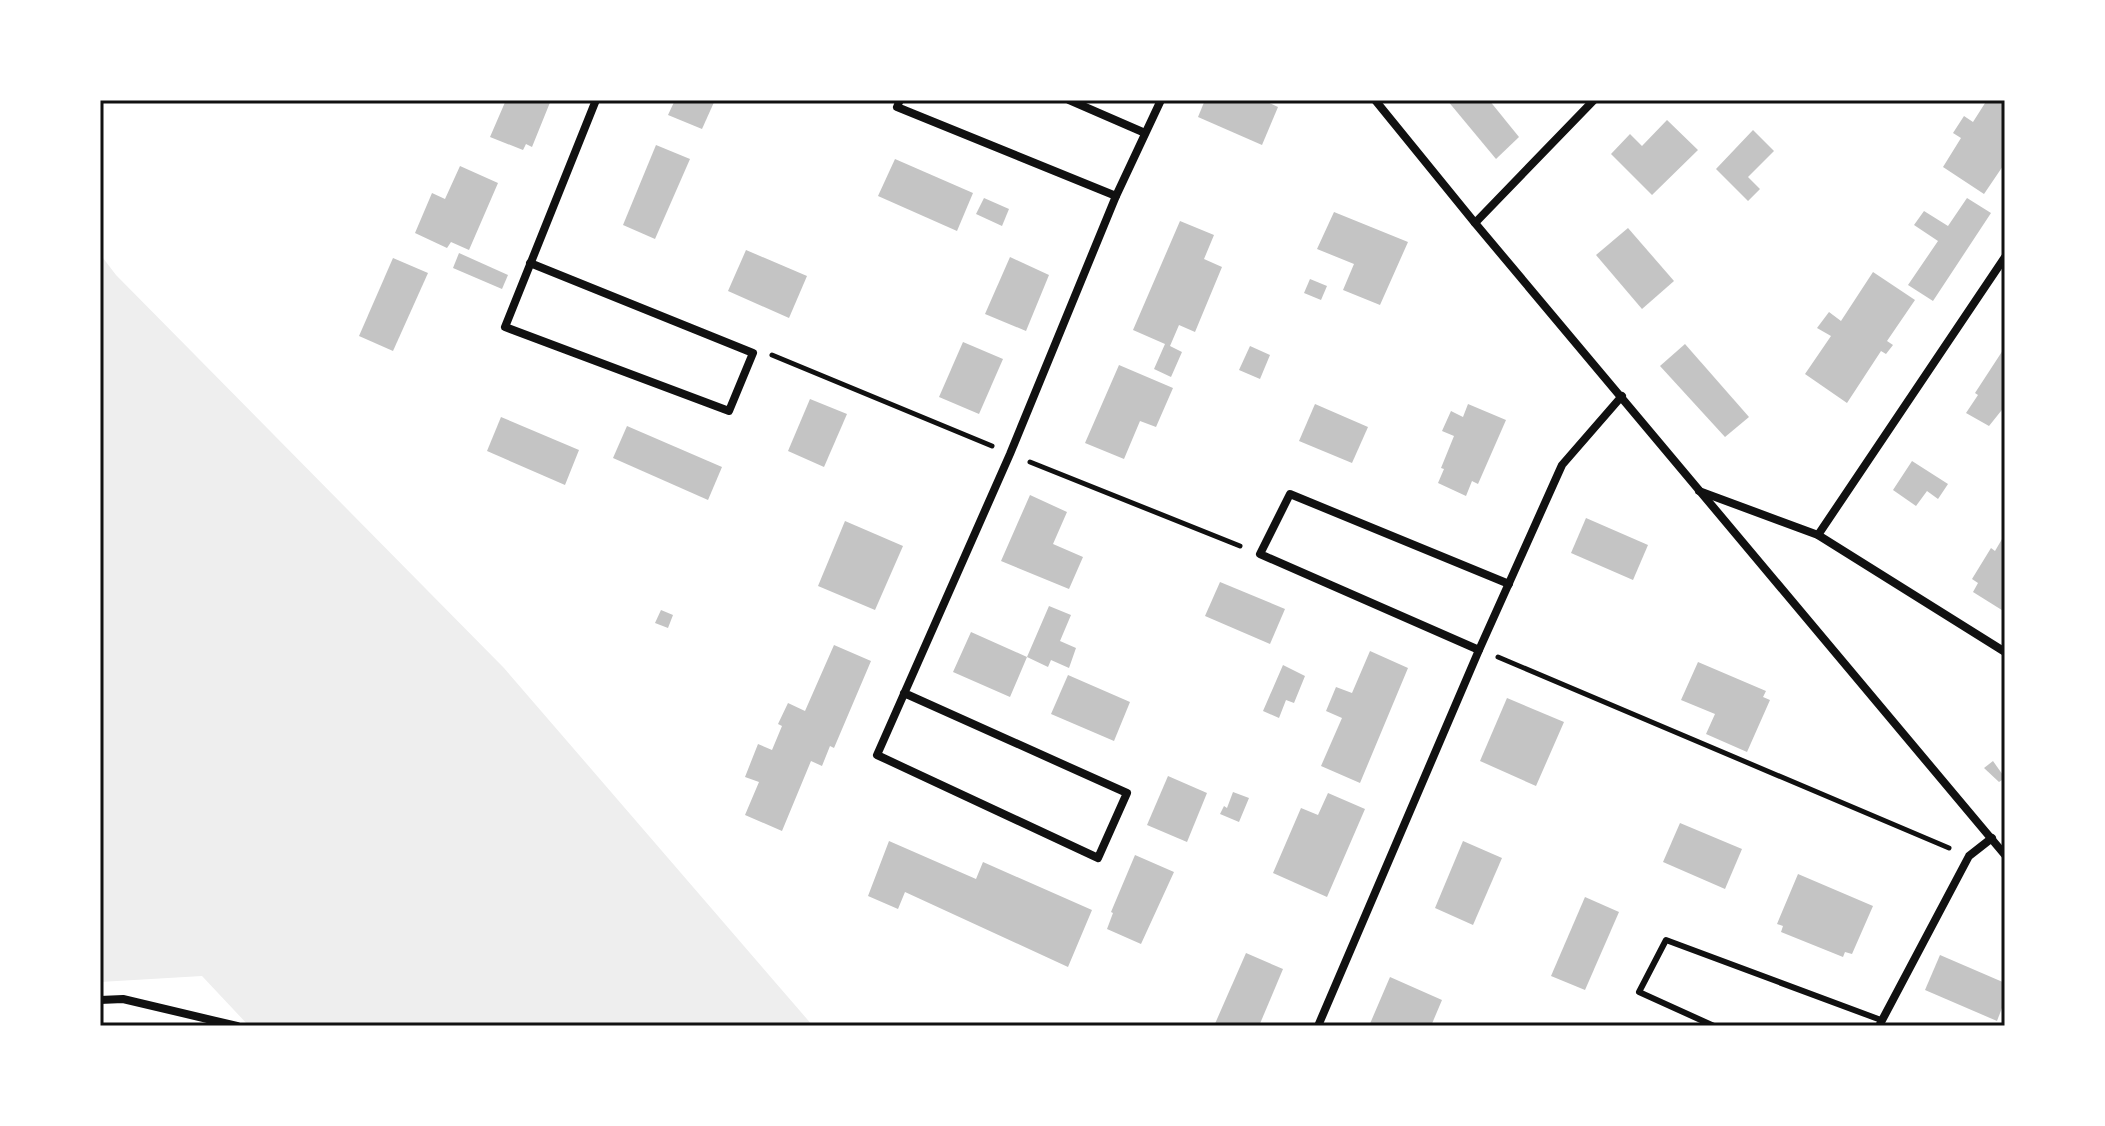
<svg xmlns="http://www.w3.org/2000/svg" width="2105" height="1126" viewBox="0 0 2105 1126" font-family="'Source Sans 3',sans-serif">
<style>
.green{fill:#eee}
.building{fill:#c4c4c4}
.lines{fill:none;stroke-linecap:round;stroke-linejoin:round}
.path{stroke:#111;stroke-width:5}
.service{stroke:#111;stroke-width:6}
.minor{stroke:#111;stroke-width:8}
.neatline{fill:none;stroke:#111;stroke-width:3}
</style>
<rect width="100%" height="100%" fill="#fff"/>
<!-- green -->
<path class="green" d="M100,254L116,275L504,668L813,1026H249L202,976L100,982Z"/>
<!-- building -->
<g class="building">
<path d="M506,100H551L532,147L526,144L523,150L490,137Z"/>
<path d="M675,100H715L702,129L668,115Z"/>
<path d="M1205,100H1263L1278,107L1262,145L1198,117Z"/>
<path d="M1447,100H1489L1519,137L1496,159Z"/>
<path d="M1987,100H2005V163L1984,194L1943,167L1961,138L1953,133L1964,116L1973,122Z"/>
<path d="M1667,120L1698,150L1652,195L1611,154L1630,134L1642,146Z"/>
<path d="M1753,130L1774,151L1748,177L1760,189L1748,201L1716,169Z"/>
<path d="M656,145L690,159L655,239L623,225Z"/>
<path d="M895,159L973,193L957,231L878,196Z"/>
<path d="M460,166L498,183L469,250L451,242L447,248L415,233L432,193L445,199Z"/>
<path d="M984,198L1009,209L1002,226L976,214Z"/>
<path d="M1967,198L1991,213L1933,301L1908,285L1938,241L1914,225L1924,211L1948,226Z"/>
<path d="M1334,212L1408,242L1380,305L1343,290L1354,264L1317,249Z"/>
<path d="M1180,221L1214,235L1204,259L1222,267L1195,332L1179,325L1170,346L1182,352L1171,377L1154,369L1165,344L1133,330Z"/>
<path d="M1628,228L1674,281L1642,309L1596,255Z"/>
<path d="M746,250L807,276L789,318L728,291Z"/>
<path d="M459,253L508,275L502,289L453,268Z"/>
<path d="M1010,257L1049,275L1026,331L985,314Z"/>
<path d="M393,258L428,273L393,351L359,336Z"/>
<path d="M1873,272L1915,300L1887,341L1893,345L1886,354L1881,351L1847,403L1805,374L1831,336L1817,328L1829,312L1841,321Z"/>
<path d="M1310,279L1327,286L1321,300L1304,293Z"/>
<path d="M963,342L1003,359L979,414L939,397Z"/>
<path d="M1685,344L1749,417L1725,437L1660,366Z"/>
<path d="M1250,346L1270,355L1260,379L1239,370Z"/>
<path d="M2005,347V406L1989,426L1966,413L1978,395L1975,393Z"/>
<path d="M1119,365L1173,388L1156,427L1140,421L1124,459L1085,443Z"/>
<path d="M810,399L847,414L824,467L788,451Z"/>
<path d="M1315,404L1368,427L1352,463L1299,441Z"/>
<path d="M1468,404L1506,420L1478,484L1472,481L1466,496L1438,483L1444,469L1441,468L1454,436L1442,431L1451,411L1463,417Z"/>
<path d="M501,417L579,450L565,485L487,451Z"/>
<path d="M627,426L722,467L708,500L613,458Z"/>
<path d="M1912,461L1948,484L1938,499L1927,491L1916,506L1893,490Z"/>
<path d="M1030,495L1067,512L1053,544L1083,557L1069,589L1001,561Z"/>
<path d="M1586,518L1648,545L1633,580L1571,553Z"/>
<path d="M845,521L903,546L875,610L818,586Z"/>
<path d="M2005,534V612L1973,592L1978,583L1972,579L1991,548L1995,551Z"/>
<path d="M1220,582L1285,609L1270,644L1205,616Z"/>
<path d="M1049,606L1071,615L1060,641L1076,648L1069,668L1051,660L1048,667L1027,657L1010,697L953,672L971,632L1027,657Z"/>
<path d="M661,610L673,615L668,628L655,623Z"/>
<path d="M834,645L871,661L834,748L830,746L822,766L811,761L782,831L745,815L759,782L745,777L758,744L772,750L782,726L778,724L788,703L805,711Z"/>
<path d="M1370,651L1408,668L1360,783L1321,766L1342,718L1326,711L1336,687L1352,693Z"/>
<path d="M1698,662L1766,691L1763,697L1770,700L1747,752L1706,734L1715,714L1681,700Z"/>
<path d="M1283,665L1305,676L1294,703L1286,700L1279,718L1263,711Z"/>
<path d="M1068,675L1130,702L1114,741L1051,714Z"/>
<path d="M1507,698L1564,722L1536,786L1480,761Z"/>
<path d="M1993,761L2005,778L1999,782L1984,768Z"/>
<path d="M1168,776L1207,793L1187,842L1147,825Z"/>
<path d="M1233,792L1249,798L1239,822L1220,814L1224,806L1227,808Z"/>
<path d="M1328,793L1365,809L1327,897L1273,873L1301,808L1318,815Z"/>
<path d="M1680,823L1742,849L1725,889L1663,862Z"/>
<path d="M889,841L976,879L983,862L1092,910L1068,967L905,892L898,909L868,896Z"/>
<path d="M1463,841L1502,858L1473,925L1435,908Z"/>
<path d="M1135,855L1174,872L1141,944L1107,929L1113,913L1111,912Z"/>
<path d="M1798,874L1873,906L1852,954L1845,952L1843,957L1781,932L1783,926L1777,924Z"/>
<path d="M1585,897L1619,912L1585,990L1551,976Z"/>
<path d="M1246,953L1283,969L1259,1026H1214Z"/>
<path d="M1940,955L2005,983V1000L1997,1021L1925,990Z"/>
<path d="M1390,977L1442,1000L1431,1026L1410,1023L1409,1026H1369Z"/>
</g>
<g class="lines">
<!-- path -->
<g class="path">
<path d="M772,355L992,446"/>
<path d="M1030,462L1240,546"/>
<path d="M1498,657L1949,848"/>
</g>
<!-- service -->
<path class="service" d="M1714,1026L1639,992L1666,940L1881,1020"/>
<!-- minor -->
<g class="minor">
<path d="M900,100L897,107L1116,196L1161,100"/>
<path d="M1069,100L1145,133"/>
<path d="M1375,100L1475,223L2005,855"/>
<path d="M1475,223L1594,100"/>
<path d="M530,263L753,353L729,411L505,327L596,100"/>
<path d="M1699,491L1818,535L2005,652"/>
<path d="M1818,535L2005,257"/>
<path d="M1479,650L1260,554L1290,494L1509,584"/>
<path d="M904,693L1127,793L1098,858L877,755L1010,454L1116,196"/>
<path d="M100,1000L123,999L237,1026"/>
<path d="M1318,1026L1479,650L1562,465L1622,396"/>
<path d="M1879,1026L1969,856L1992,838"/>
</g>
</g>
<!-- border -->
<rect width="2105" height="1126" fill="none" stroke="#ffffff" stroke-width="204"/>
<rect x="102" y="102" width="1901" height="922" class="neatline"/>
</svg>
